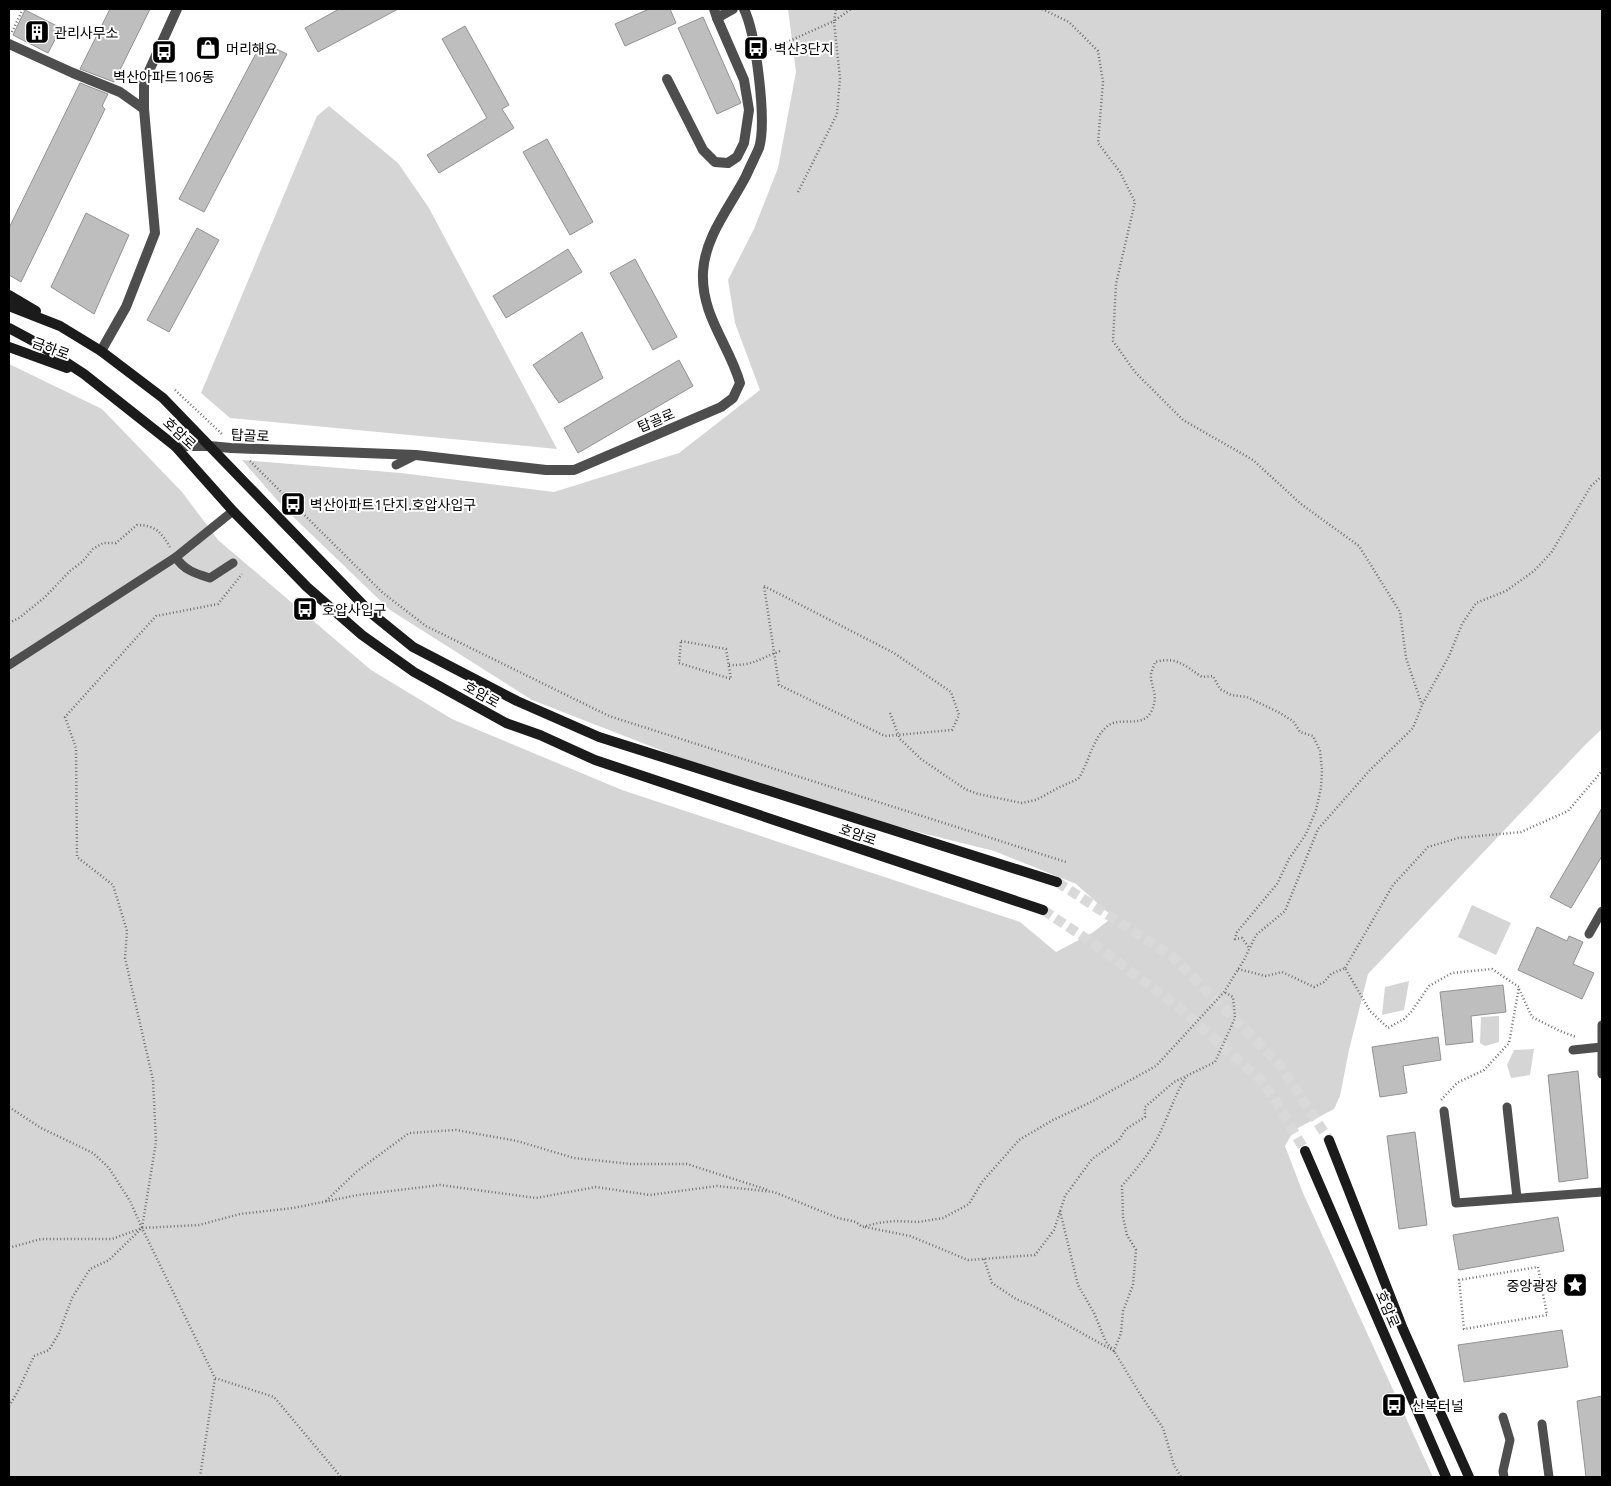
<svg xmlns="http://www.w3.org/2000/svg" width="1611" height="1486" viewBox="0 0 1611 1486" font-family="'Open Sans','Noto Sans KR',sans-serif">
<style>
.green{fill:#d5d5d5}
.building{fill:#bebebe;stroke:#929292}
.lines{fill:none;stroke-linecap:round;stroke-linejoin:round}
.secondary-tunnel{stroke:#d9d9d9;stroke-width:10;stroke-dasharray:10 5;stroke-linecap:butt}
.path{stroke:#707070;stroke-width:2.5;stroke-dasharray:1 2.5;stroke-linecap:butt}
.service{stroke:#4e4e4e;stroke-width:9}
.minor{stroke:#4e4e4e;stroke-width:10}
.tertiary{stroke:#4e4e4e;stroke-width:10}
.secondary{stroke:#1b1b1b;stroke-width:10}
.labels{text-anchor:middle;dominant-baseline:central;stroke-width:4;stroke-linejoin:round;paint-order:stroke}
.poi-label{font-size:14px;fill:#000;stroke:#fff;text-anchor:start}
.street-label{font-size:14px;fill:#000;stroke:#fff}
</style>
<rect width="100%" height="100%" fill="#fff"/>
<!-- green -->
<g class="green">
<path d="M788,9H1602V729L1587,743L1368,974L1349,1050L1340,1096L1334,1109L1294,1130L1285,1146L1303,1193L1433,1477H9V364L102,409L182,492L218,540L371,670L452,719L622,790L1020,922L1056,952L1092,933L1113,917L1076,884L994,851L866,819L722,774L532,700L390,610L284,508L242,460L401,473L554,492L679,453L760,390L735,323L728,280L754,229L778,168L796,72Z"/>
<path d="M329,106L398,163L429,208L557,449L230,418L201,393L317,116Z"/>
<path d="M1472,905L1511,923L1496,955L1458,937Z"/>
<path d="M1409,981L1404,1010L1382,1015L1385,987Z"/>
<path d="M1499,1016V1042L1485,1046L1480,1043L1481,1017Z"/>
<path d="M1534,1049L1530,1075L1511,1078L1507,1065L1514,1050Z"/>
</g>
<!-- building -->
<g class="building">
<path d="M110,9H150L114,82L80,69Z"/>
<path d="M339,9H398L318,52L305,28Z"/>
<path d="M649,9H670L676,23L625,46L615,24Z"/>
<path d="M25,10L61,28L48,53L13,35Z"/>
<path d="M703,17L741,103L717,114L678,28Z"/>
<path d="M465,26L509,105L502,109L514,128L439,173L427,155L487,118L442,39Z"/>
<path d="M262,42L287,54L204,212L179,199Z"/>
<path d="M80,83L108,94L102,106L105,109L21,282L9,275V228Z"/>
<path d="M547,139L593,222L570,235L523,152Z"/>
<path d="M86,213L129,235L94,314L51,287Z"/>
<path d="M197,228L219,240L169,332L147,320Z"/>
<path d="M568,249L582,272L506,318L493,296Z"/>
<path d="M635,259L677,337L653,350L610,273Z"/>
<path d="M582,332L603,378L559,403L533,365Z"/>
<path d="M679,360L693,386L578,453L564,428Z"/>
<path d="M1602,808V856L1571,908L1550,897Z"/>
<path d="M1537,927L1567,941L1569,936L1583,942L1573,964L1594,973L1582,999L1518,970Z"/>
<path d="M1503,985L1506,1012L1471,1016L1473,1042L1446,1045L1440,992Z"/>
<path d="M1438,1037L1441,1060L1403,1066L1407,1093L1380,1097L1372,1047Z"/>
<path d="M1578,1071L1588,1178L1559,1182L1548,1075Z"/>
<path d="M1415,1132L1427,1225L1399,1229L1387,1136Z"/>
<path d="M1558,1217L1564,1251L1459,1270L1453,1235Z"/>
<path d="M1562,1330L1568,1367L1464,1382L1458,1345Z"/>
<path d="M1602,1396V1477H1586L1577,1401Z"/>
</g>
<g class="lines">
<!-- secondary-tunnel -->
<g class="secondary-tunnel">
<path d="M1057,882L1173,957L1280,1065L1329,1140"/>
<path d="M1043,910L1091,942L1177,1006L1261,1080L1276,1101L1305,1151"/>
</g>
<!-- path -->
<g class="path">
<path d="M1042,9L1069,22L1098,51L1103,82L1098,143L1120,172L1135,202L1116,284L1113,341L1135,372L1183,420L1253,460L1301,504L1359,546L1400,612L1406,658L1422,705"/>
<path d="M12,32L23,9"/>
<path d="M767,51L834,21L836,9"/>
<path d="M798,192L837,114L840,78L834,21L851,9"/>
<path d="M175,390L222,434"/>
<path d="M250,461L383,593L426,626L609,716L1066,862"/>
<path d="M764,586L894,653L951,692L959,715L952,730L885,736L779,685Z"/>
<path d="M9,623L19,618L44,598L70,571L82,562L93,549L103,543H116L137,525C155,525 161,532 170,547"/>
<path d="M681,641L726,649L731,679L679,663Z"/>
<path d="M729,665C753,666 759,659 780,651"/>
<path d="M890,713L900,739L921,759L965,789L978,794L1022,803L1036,800L1060,787L1078,779C1089,764 1092,737 1109,725C1121,717 1143,728 1151,712C1160,694 1150,688 1151,674C1152,670 1154,666 1155,662C1177,656 1185,666 1202,677L1213,676L1220,689L1231,695L1247,697L1278,712L1293,721L1300,732L1313,736L1320,751L1322,770L1321,788L1316,810L1306,834L1289,859L1277,884L1237,932L1235,939L1242,938L1249,948"/>
<path d="M1345,968L1393,885L1428,847L1458,838L1521,832L1568,811L1602,771"/>
<path d="M1238,969L1266,976L1282,972L1314,987L1324,982L1331,974L1345,968L1370,1011L1388,1028L1404,1019L1412,1011L1429,986L1452,973L1492,969L1519,987L1509,1043L1484,1070L1457,1083L1441,1100"/>
<path d="M1519,989L1532,1017L1560,1031L1576,1037"/>
<path d="M9,1107L41,1128L93,1153L109,1168L130,1201L142,1228L215,1378L274,1397L341,1477"/>
<path d="M326,1201L356,1172L409,1133L456,1130L517,1141L574,1158L631,1164H687L768,1190"/>
<path d="M1060,1211L1078,1285L1094,1313L1106,1342L1114,1351L1140,1394L1163,1428L1174,1465L1181,1477"/>
<path d="M865,1227L910,1236L968,1260L1035,1255L1054,1230L1065,1196L1092,1159L1119,1140L1126,1129L1145,1117V1107L1174,1082L1215,1062L1235,1018L1233,997L1224,992"/>
<path d="M9,1246L12,1247L41,1239H112L142,1228L199,1225L240,1214L293,1208L358,1195L440,1185L536,1198L596,1187L650,1195L717,1186L774,1192L838,1218L856,1222L862,1227L878,1223L895,1221L918,1222L943,1218L969,1204L982,1182L1019,1140L1053,1120L1089,1103L1156,1066L1224,992L1244,960L1256,935L1285,911L1318,829L1370,770L1413,728L1422,705L1449,656L1462,624L1476,603L1506,591L1534,571L1551,553L1591,486L1602,476"/>
<path d="M984,1259L992,1283L1016,1299L1033,1306L1114,1351L1121,1333L1123,1311L1133,1285L1136,1250L1127,1235L1123,1217L1122,1186C1131,1175 1141,1164 1149,1152C1165,1129 1171,1101 1186,1077"/>
<path d="M1538,1267L1547,1315L1464,1329L1459,1280Z"/>
<path d="M9,1406L17,1393L34,1356L49,1350L59,1333L72,1298L90,1269L109,1260L142,1228L156,1142L153,1080L125,958L127,931L113,885L77,857L76,748L65,717L156,616L218,604L242,574"/>
<path d="M200,1477L215,1378"/>
</g>
<!-- service -->
<g class="service">
<path d="M396,465L416,455"/>
<path d="M233,563L210,578C197,574 183,570 176,557L233,511"/>
<path d="M9,665L176,557"/>
<path d="M1589,934L1602,911"/>
<path d="M1602,1047V1074"/>
<path d="M1573,1050L1602,1047V1025"/>
<path d="M1507,1107L1517,1198"/>
<path d="M1444,1111L1456,1203L1602,1192"/>
<path d="M1503,1417L1510,1440L1503,1471L1504,1477"/>
<path d="M1542,1424L1549,1477"/>
</g>
<!-- minor -->
<g class="minor">
<path d="M714,9L717,18L733,9"/>
<path d="M9,44L73,73L120,92L144,109V82L177,9"/>
<path d="M667,79L703,150L715,162L728,163L737,157L744,143L749,110L744,80L717,18"/>
<path d="M101,351L126,307L155,233L144,109"/>
</g>
<!-- tertiary -->
<path class="tertiary" d="M175,446H209L231,448L416,455L546,470H574L721,407L733,398L740,383C729,344 701,316 703,272C705,236 730,207 746,176C750,167 755,157 759,148C767,122 756,34 744,9"/>
<!-- secondary -->
<g class="secondary">
<path d="M9,295L36,311"/>
<path d="M9,306L60,326L101,351L163,398L371,613L413,647L517,701L599,737L1057,882"/>
<path d="M9,328L35,342L84,374L175,446L233,511L307,587L362,635L414,672L506,723L540,735L595,760L1043,910"/>
<path d="M9,347L67,368"/>
<path d="M1329,1140L1403,1329L1469,1477"/>
<path d="M1305,1151L1446,1477"/>
</g>
</g>
<!-- icons -->
<defs>
<symbol id="building-square" viewBox="-11 -11 22 22"><rect x="-9" y="-9" width="18" height="18" rx="4" fill="#000" stroke="#fff"/><path d="M-4-6H4V6H1V3H-1V6H-4ZM-2.5-4.3h1.7v1.8h-1.7ZM.8-4.3h1.7v1.8H.8ZM-2.5-1h1.7V.8h-1.7ZM.8-1h1.7V.8H.8Z" fill="#fff"/></symbol>
<symbol id="shop-square" viewBox="-11 -11 22 22"><rect x="-9" y="-9" width="18" height="18" rx="4" fill="#000" stroke="#fff"/><path d="M-5-2.5h2.3a2.7 3.5 0 0 1 5.4 0H5L5.5 6h-11ZM-1.5-2.5h3a1.5 2.3 0 0 0-3 0Z" fill="#fff"/></symbol>
<symbol id="bus-square" viewBox="-11 -11 22 22"><rect x="-9" y="-9" width="18" height="18" rx="4" fill="#000" stroke="#fff"/><path d="M-5-6H5V4H4V6H2V4H-2V6H-4V4H-5ZM-3.5-4V0h7V-4ZM-3.5 1.2v1.5H-2V1.2ZM2 1.2v1.5H3.5V1.2Z" fill="#fff"/></symbol>
<symbol id="sight-square" viewBox="-11 -11 22 22"><rect x="-9" y="-9" width="18" height="18" rx="4" fill="#000" stroke="#fff"/><path d="M0-6L1.8-2.2L6-1.7L2.9 1.2L3.7 5.4L0 3.3L-3.7 5.4L-2.9 1.2L-6-1.7L-1.8-2.2Z" fill="#fff"/></symbol>
</defs>
<g fill-rule="evenodd">
<use href="#building-square" x="23" y="18" width="28" height="28"/>
<use href="#shop-square" x="194" y="34" width="28" height="28"/>
<use href="#bus-square" x="742" y="34" width="28" height="28"/>
<use href="#bus-square" x="150" y="38" width="28" height="28"/>
<use href="#bus-square" x="279" y="490" width="28" height="28"/>
<use href="#bus-square" x="291" y="595" width="28" height="28"/>
<use href="#sight-square" x="1561" y="1271" width="28" height="28"/>
<use href="#bus-square" x="1380" y="1391" width="28" height="28"/>
</g>
<g class="labels">
<!-- poi labels -->
<g class="poi-label">
<text x="54" y="32">관리사무소</text>
<text x="226" y="48">머리해요</text>
<text x="774" y="48">벽산3단지</text>
<text x="164" y="76" text-anchor="middle">벽산아파트106동</text>
<text x="310" y="504">벽산아파트1단지.호압사입구</text>
<text x="322" y="609">호압사입구</text>
<text x="1558" y="1285" text-anchor="end">중앙광장</text>
<text x="1412" y="1405">산복터널</text>
</g>
<!-- street labels -->
<g class="street-label">
<text transform="translate(51 348) rotate(20)">금하로</text>
<text transform="translate(656 420) rotate(-23)">탑골로</text>
<text transform="translate(180 433) rotate(43)">호암로</text>
<text transform="translate(250 435) rotate(3)">탑골로</text>
<text transform="translate(482 694) rotate(29)">호암로</text>
<text transform="translate(858 834) rotate(19)">호암로</text>
<text transform="translate(1388 1309) rotate(67)">호암로</text>
</g>
</g>
<!-- border -->
<rect width="1611" height="1486" fill="none" stroke="#000000" stroke-width="20"/>
</svg>
